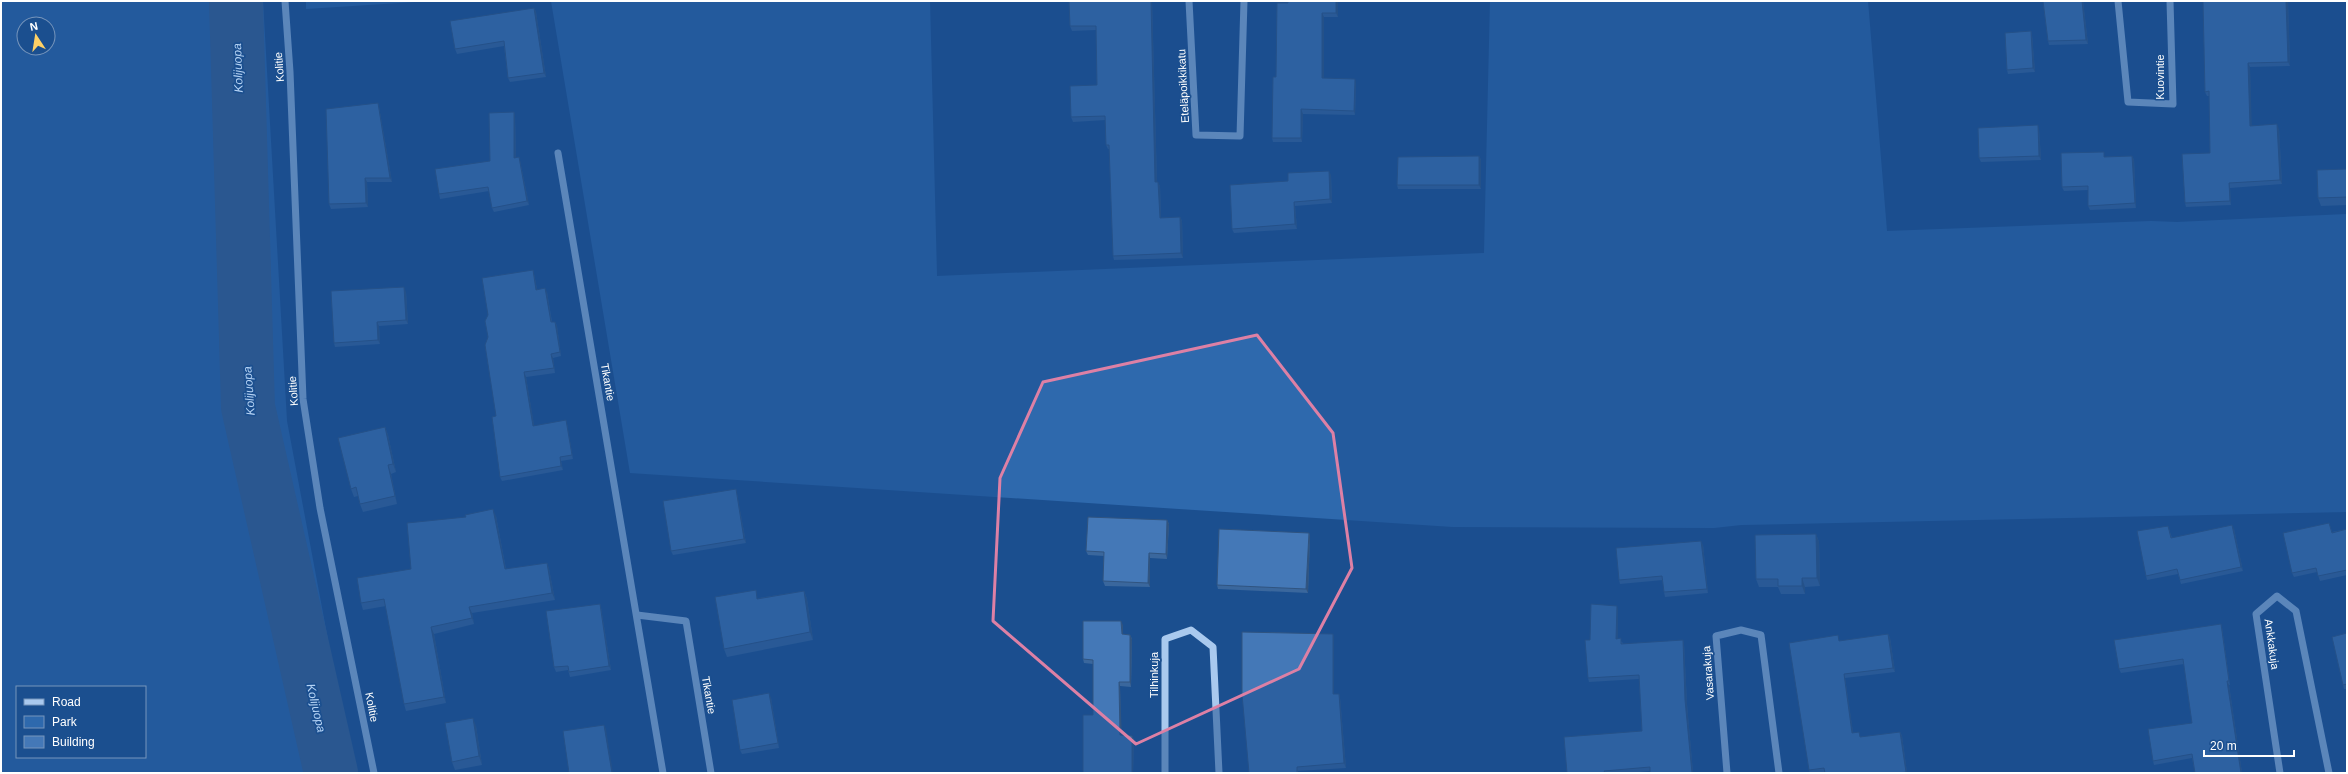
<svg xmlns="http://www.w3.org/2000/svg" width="2348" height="774" viewBox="0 0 2348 774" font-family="Helvetica,sans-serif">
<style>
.green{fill:#2e69ad;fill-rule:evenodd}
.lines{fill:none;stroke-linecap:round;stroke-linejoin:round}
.river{stroke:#3c6290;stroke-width:54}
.minor{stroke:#a9c9ee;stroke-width:7}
.wall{fill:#3a679d}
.shaded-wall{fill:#305480}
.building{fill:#4478b7;stroke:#305480}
.marked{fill:none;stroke:#dd80a5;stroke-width:3;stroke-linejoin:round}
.labels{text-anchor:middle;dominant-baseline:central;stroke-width:3.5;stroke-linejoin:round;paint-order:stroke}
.street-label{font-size:11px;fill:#fff;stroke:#1b4f8f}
.water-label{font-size:12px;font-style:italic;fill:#b5d3f5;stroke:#1b4f8f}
</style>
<rect width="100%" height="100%" fill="#1b4f8f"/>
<!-- green -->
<g class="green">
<path d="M1,1H263L287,421L353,773H1ZM24,24H48V48H24ZM17,687H145V757H17Z"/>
<path d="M306,1H430L306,9Z"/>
<path d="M551,1H930L937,276L1484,253L1490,1H1868L1887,231L2151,221L2177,222L2347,214V512L1741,525L1714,528L1453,527L630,473Z"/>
</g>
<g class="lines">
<!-- river -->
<path class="river" d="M236,1L248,407L331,773"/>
<!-- minor -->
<g class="minor">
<path d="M285,1L290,72L303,399L320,508L374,773"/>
<path d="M1189,1L1196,135L1240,136L1244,1"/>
<path d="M2118,1L2128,102L2173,104L2170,1"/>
<path d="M558,153L663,773"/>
<path d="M637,615L686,621L711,773"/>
<path d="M1165,773V639L1191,630L1213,647L1219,773"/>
<path d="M1727,773L1716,636L1741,630L1761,635L1779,773"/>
<path d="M2280,773L2256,614L2277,596L2296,611L2329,773"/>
</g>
</g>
<!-- wall -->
<g class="wall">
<path d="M1069,1H1152L1157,182L1160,186L1161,218L1180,217L1182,221L1183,258L1114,260L1113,256L1109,149H1108L1106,145V120L1073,122L1071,117L1097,85L1096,30L1072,31L1070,26Z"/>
<path d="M1288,1H1338V17H1324V78L1356,83L1355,115L1303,114L1302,142H1273L1272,138L1276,77Z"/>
<path d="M2043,1H2083L2088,44L2049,45L2048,41Z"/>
<path d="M2203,1H2288L2290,66L2250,67L2251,126L2279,129L2282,184L2230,188L2231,205L2186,207L2185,203L2210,153L2209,96H2207L2205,92Z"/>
<path d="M534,8L536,12L546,77L510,82L508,78L504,46L457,54L455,49Z"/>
<path d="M2031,31L2032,35L2035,72L2008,74L2007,70Z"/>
<path d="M378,103L379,107L392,182H367L368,207L331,209L329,204Z"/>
<path d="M514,112L515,116L516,157H519L520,161L529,205L494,212L492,208L489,191L440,199L439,194L490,161Z"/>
<path d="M2039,129L2041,160L1981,162L1979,158Z"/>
<path d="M1479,156L1481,160V189H1398L1397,185Z"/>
<path d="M2132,156L2134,160L2136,208L2090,210L2088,206V190L2064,191L2062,187L2105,157Z"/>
<path d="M2347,169V205L2321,206L2318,198Z"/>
<path d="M1331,175L1332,203L1295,206L1297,229L1234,233L1232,229L1288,181Z"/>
<path d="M533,270L534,274L537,289L547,292L552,322H555L557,326L561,356L553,358L555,373L526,377L534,426L567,424L573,459L561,461L563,470L502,481L500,477L496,416Z"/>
<path d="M406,292L408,324L379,326L380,344L335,347L334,343Z"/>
<path d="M385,427L388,435L396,472L391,474L397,504L363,512L360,504L358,496L354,497L351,489Z"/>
<path d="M736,489L737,494L746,543L673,555L671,551Z"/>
<path d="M496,516L506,569L547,563L549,569L555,600L472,613L474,624L434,634L446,703L406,711L404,704L386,606L363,610L361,603L411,569Z"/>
<path d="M1167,520L1169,524L1167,559L1150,558V587L1105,586L1103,581L1104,556L1088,555L1086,551Z"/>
<path d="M2329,523L2332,532L2347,529V575L2320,581L2317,572L2294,577L2292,573Z"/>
<path d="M2168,526L2172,538L2234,529L2243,571L2181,584L2178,574L2147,580L2146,576Z"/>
<path d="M1309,533L1310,537L1308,593L1218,589L1217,585Z"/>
<path d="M1816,534L1819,542L1820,586L1805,587V594H1781L1778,587H1759L1756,579Z"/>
<path d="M1703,545L1708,593L1665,597L1664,592L1663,580L1620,584L1619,580Z"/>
<path d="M804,591L807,599L813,640L727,657L724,649L759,598Z"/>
<path d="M601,608L611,670L570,677L568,670L556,672L554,667Z"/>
<path d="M1618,610V639L1623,643V644L1683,640L1684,644L1687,704L1693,773H1650V771L1630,773H1567L1642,731L1639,679L1589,682L1588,678L1590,640Z"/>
<path d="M2221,624L2222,628L2230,685H2229L2242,773H2195L2192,758L2154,765L2153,761L2192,723L2184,664L2121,673L2119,669Z"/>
<path d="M1123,625V634L1130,635L1132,639L1131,687L1120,686L1121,735L1132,736L1134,740L1133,773H1083L1093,715V664L1084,663L1083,659Z"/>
<path d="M2347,633V689H2344L2343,685Z"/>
<path d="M1333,634L1334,638V694H1339L1340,698L1346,768L1298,771V773H1249Z"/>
<path d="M1888,634L1890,638L1895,672L1845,678L1853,733L1861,737L1900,732L1902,736L1907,773H1810L1809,770L1839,641Z"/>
<path d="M771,698L779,748L742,754L740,750Z"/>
<path d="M476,726L482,765L455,770L452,762Z"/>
</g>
<!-- shaded-wall -->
<g class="shaded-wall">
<path d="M1151,1H1152L1157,186L1155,182Z"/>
<path d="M1336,1H1338V17L1336,13Z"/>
<path d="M2082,1H2083L2088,44L2086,40Z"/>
<path d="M2286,1H2288L2290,66L2288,62Z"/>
<path d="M534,8L536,12L546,77L544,73Z"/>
<path d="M1322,13L1324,17V82L1322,78Z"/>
<path d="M2031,31L2032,35L2035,72L2033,68Z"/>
<path d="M2248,63L2250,67L2252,130L2250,126Z"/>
<path d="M1355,79L1356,83L1355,115L1354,111Z"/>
<path d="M378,103L379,107L392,182L390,178Z"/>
<path d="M1301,109L1303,114L1302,142L1301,138Z"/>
<path d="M514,112L515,116L516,162L514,158Z"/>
<path d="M2277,124L2279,129L2282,184L2280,180Z"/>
<path d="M2038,125L2039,129L2041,160L2039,156Z"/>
<path d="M1479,156L1481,160V189L1479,185Z"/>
<path d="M2132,156L2134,160L2136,208L2135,203Z"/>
<path d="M519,157L520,161L529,205L527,201Z"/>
<path d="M1329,171L1331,175L1332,203L1330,199Z"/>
<path d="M365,178L367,182L368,207L366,203Z"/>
<path d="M1158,182L1160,186L1161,222L1160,218Z"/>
<path d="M2229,183L2230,188L2231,205L2230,201Z"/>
<path d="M1294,202L1295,206L1297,229L1295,224Z"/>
<path d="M1180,217L1182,221L1183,258L1181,253Z"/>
<path d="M533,270L534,274L538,294L536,290Z"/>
<path d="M404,287L406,292L408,324L406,320Z"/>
<path d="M545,288L547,292L552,326L551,322Z"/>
<path d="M377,322L379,326L380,344L378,340Z"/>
<path d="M555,322L557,326L561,356L560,352Z"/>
<path d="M551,354L553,358L555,373L554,368Z"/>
<path d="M524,372L526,377L535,430L533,426Z"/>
<path d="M566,420L567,424L573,459L572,455Z"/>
<path d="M385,427L388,435L396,472L393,464Z"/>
<path d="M560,457L561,461L563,470L561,466Z"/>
<path d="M388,465L391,474L397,504L395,496Z"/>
<path d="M736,489L737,494L746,543L744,539Z"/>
<path d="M493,509L496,516L507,576L505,569Z"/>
<path d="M1167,520L1169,524L1167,559L1166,554Z"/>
<path d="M2232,525L2234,529L2243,571L2241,567Z"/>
<path d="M1309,533L1310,537L1308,593L1306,589Z"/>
<path d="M1816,534L1819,542L1820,586L1817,578Z"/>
<path d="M1701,541L1703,545L1708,593L1707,589Z"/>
<path d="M1149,553L1150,558V587L1148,583Z"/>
<path d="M547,563L549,569L555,600L552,593Z"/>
<path d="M1802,578L1805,587V594L1802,586Z"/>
<path d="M804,591L807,599L813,640L810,632Z"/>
<path d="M600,604L601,608L611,670L609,666Z"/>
<path d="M1617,606L1618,610V643L1616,639Z"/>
<path d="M469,607L472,613L474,624L472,618Z"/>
<path d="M1121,621L1123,625V639L1122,634Z"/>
<path d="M2221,624L2222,628L2230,685L2229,681Z"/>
<path d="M431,627L434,634L446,703L444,697Z"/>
<path d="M1333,634L1334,638V698L1333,694Z"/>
<path d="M1888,634L1890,638L1895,672L1893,668Z"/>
<path d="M1130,635L1132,639L1131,687L1130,682Z"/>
<path d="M1683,640L1684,644L1687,704L1693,773H1692L1685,700Z"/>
<path d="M1844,674L1845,678L1854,738L1852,733Z"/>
<path d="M2227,681L2229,685L2242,773H2241Z"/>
<path d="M1119,682L1120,686L1122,739L1120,735Z"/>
<path d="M769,693L771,698L779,748L778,743Z"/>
<path d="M1339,694L1340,698L1346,768L1344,763Z"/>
<path d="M473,718L476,726L482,765L479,756Z"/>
<path d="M604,725L606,729L613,773H612Z"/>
<path d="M1900,732L1902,736L1907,773L1906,772Z"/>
<path d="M1132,736L1134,740L1133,773H1132Z"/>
</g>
<!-- building -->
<g class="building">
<path d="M1069,1H1151L1155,182H1158L1160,218L1180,217L1181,253L1113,256L1109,145H1106L1105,116L1071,117L1070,86L1097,85L1096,26H1070Z"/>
<path d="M1288,1H1336V13H1322V78L1355,79L1354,111L1301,109V138H1272L1273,77H1276L1277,3H1288Z"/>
<path d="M2043,1H2082L2086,40L2048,41Z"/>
<path d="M2203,1H2286L2288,62L2248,63L2250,126L2277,124L2280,180L2229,183L2230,201L2185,203L2182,154L2210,153L2209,91L2205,92Z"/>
<path d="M534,8L544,73L508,78L504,41L455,49L450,21Z"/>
<path d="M2031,31L2033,68L2007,70L2005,33Z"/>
<path d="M378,103L390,178H365L366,203L329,204L326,109Z"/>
<path d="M514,112V158L519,157L527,201L492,208L488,187L439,194L435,169L490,161L489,113Z"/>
<path d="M2038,125L2039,156L1979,158L1978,128Z"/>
<path d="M2104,152V157L2132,156L2135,203L2088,206V186L2062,187L2061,153Z"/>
<path d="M1479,156V185H1397L1398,157Z"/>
<path d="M2347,169V197L2318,198L2317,170Z"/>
<path d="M1329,171L1330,199L1294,202L1295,224L1232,229L1230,185L1288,181V173Z"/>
<path d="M533,270L536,290L545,288L551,322H555L560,352L551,354L554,368L524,372L533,426L566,420L572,455L560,457L561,466L500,477L492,417L496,416L485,345L488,337L485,321L488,315L482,278Z"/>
<path d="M404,287L406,320L377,322L378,340L334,343L331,291Z"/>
<path d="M385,427L393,464L388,465L395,496L360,504L356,487L351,489L338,438Z"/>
<path d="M736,489L744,539L671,551L663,501Z"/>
<path d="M493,509L505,569L547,563L552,593L469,607L472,618L431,627L444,697L404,704L384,599L361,603L357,578L411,569L407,523L466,517L465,515Z"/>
<path d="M1088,517L1167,520L1166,554L1149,553L1148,583L1103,581L1104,552L1086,551Z"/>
<path d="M2329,523L2332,533L2347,529V570L2318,576L2316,568L2292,573L2283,533Z"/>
<path d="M2232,525L2241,567L2180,580L2177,569L2146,576L2137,531L2168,526L2171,538Z"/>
<path d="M1219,529L1309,533L1306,589L1217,585Z"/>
<path d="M1816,534L1817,578H1802V586H1778V579H1756L1755,535Z"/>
<path d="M1701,541L1707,589L1664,592L1662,576L1619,580L1616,548Z"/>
<path d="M756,590L757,599L804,591L810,632L724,649L715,597Z"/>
<path d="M600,604L609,666L569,672L568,666L554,667L546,611Z"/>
<path d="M1591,604L1617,606L1616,639L1621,638V644L1683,640L1685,700L1692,773H1650V767L1604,771L1605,773H1567L1564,737L1642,731L1639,675L1588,678L1585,640H1590Z"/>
<path d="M1083,621H1121L1122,634L1130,635V682H1119L1120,735L1132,736V773H1083V715H1093V660L1083,659Z"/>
<path d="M2221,624L2229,681H2227L2241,773H2195L2192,754L2153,761L2148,729L2192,723L2183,659L2119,669L2114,640Z"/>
<path d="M1242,632L1333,634V694H1339L1344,763L1297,767V773H1249L1242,694Z"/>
<path d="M2347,633V684L2343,685L2332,637Z"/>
<path d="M1888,634L1893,668L1844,674L1852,733L1859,732L1860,737L1900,732L1906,772L1900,773H1825L1824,768L1809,770L1789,643L1838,635L1839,641Z"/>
<path d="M769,693L778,743L740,750L732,700Z"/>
<path d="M473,718L479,756L452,762L445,723Z"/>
<path d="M604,725L612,773H569L563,731Z"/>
</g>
<!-- marked area -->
<path d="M0 0H2348V774H0ZM1257,335L1333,433L1352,568L1299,669L1136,744L993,621L1000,478L1043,382Z" fill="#1b4f8f" fill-opacity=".55" fill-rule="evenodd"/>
<path class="marked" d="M1257,335L1333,433L1352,568L1299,669L1136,744L993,621L1000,478L1043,382Z"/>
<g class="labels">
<!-- street labels -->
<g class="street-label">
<text transform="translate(279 67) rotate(-94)">Kolitie</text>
<text transform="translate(2160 77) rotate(-90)">Kuovintie</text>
<text transform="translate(1183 86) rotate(-93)">Eteläpoikkikatu</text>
<text transform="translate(608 382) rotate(80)">Tikantie</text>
<text transform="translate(293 391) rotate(-94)">Kolitie</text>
<text transform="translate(2272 644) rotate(82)">Ankkakuja</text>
<text transform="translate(1708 673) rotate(-94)">Vasarakuja</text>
<text transform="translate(1154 675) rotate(-90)">Tilhinkuja</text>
<text transform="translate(709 695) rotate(80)">Tikantie</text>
<text transform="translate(372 707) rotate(79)">Kolitie</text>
</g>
<!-- water labels -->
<g class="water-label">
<text transform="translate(238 68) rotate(-92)">Kolijuopa</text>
<text transform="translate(249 391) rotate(-94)">Kolijuopa</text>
<text transform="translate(316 708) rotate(77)">Kolijuopa</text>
</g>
</g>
<!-- border -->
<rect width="2348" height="774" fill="none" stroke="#ffffff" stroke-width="4"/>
<!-- legend -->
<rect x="16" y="686" width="130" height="72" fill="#1b4f8f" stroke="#7695bc"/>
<rect x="24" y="699" width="20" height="6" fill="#a9c9ee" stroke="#7695bc"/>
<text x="52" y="706" font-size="12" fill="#ffffff">Road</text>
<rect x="24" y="716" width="20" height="12" fill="#2e69ad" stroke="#7695bc"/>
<text x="52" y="726" font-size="12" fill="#ffffff">Park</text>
<rect x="24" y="736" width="20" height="12" fill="#4478b7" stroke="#7695bc"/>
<text x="52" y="746" font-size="12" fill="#ffffff">Building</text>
<!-- north arrow -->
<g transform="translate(36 36) rotate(348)"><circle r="19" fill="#1b4f8f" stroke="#7695bc"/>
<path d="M0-3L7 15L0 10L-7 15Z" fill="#ffd166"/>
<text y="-6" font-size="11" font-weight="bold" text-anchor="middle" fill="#ffffff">N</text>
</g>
<!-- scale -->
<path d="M2204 750v6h90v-6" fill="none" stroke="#ffffff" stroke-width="2"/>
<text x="2210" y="750" font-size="12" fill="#ffffff" stroke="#1b4f8f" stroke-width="3" paint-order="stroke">20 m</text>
</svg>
